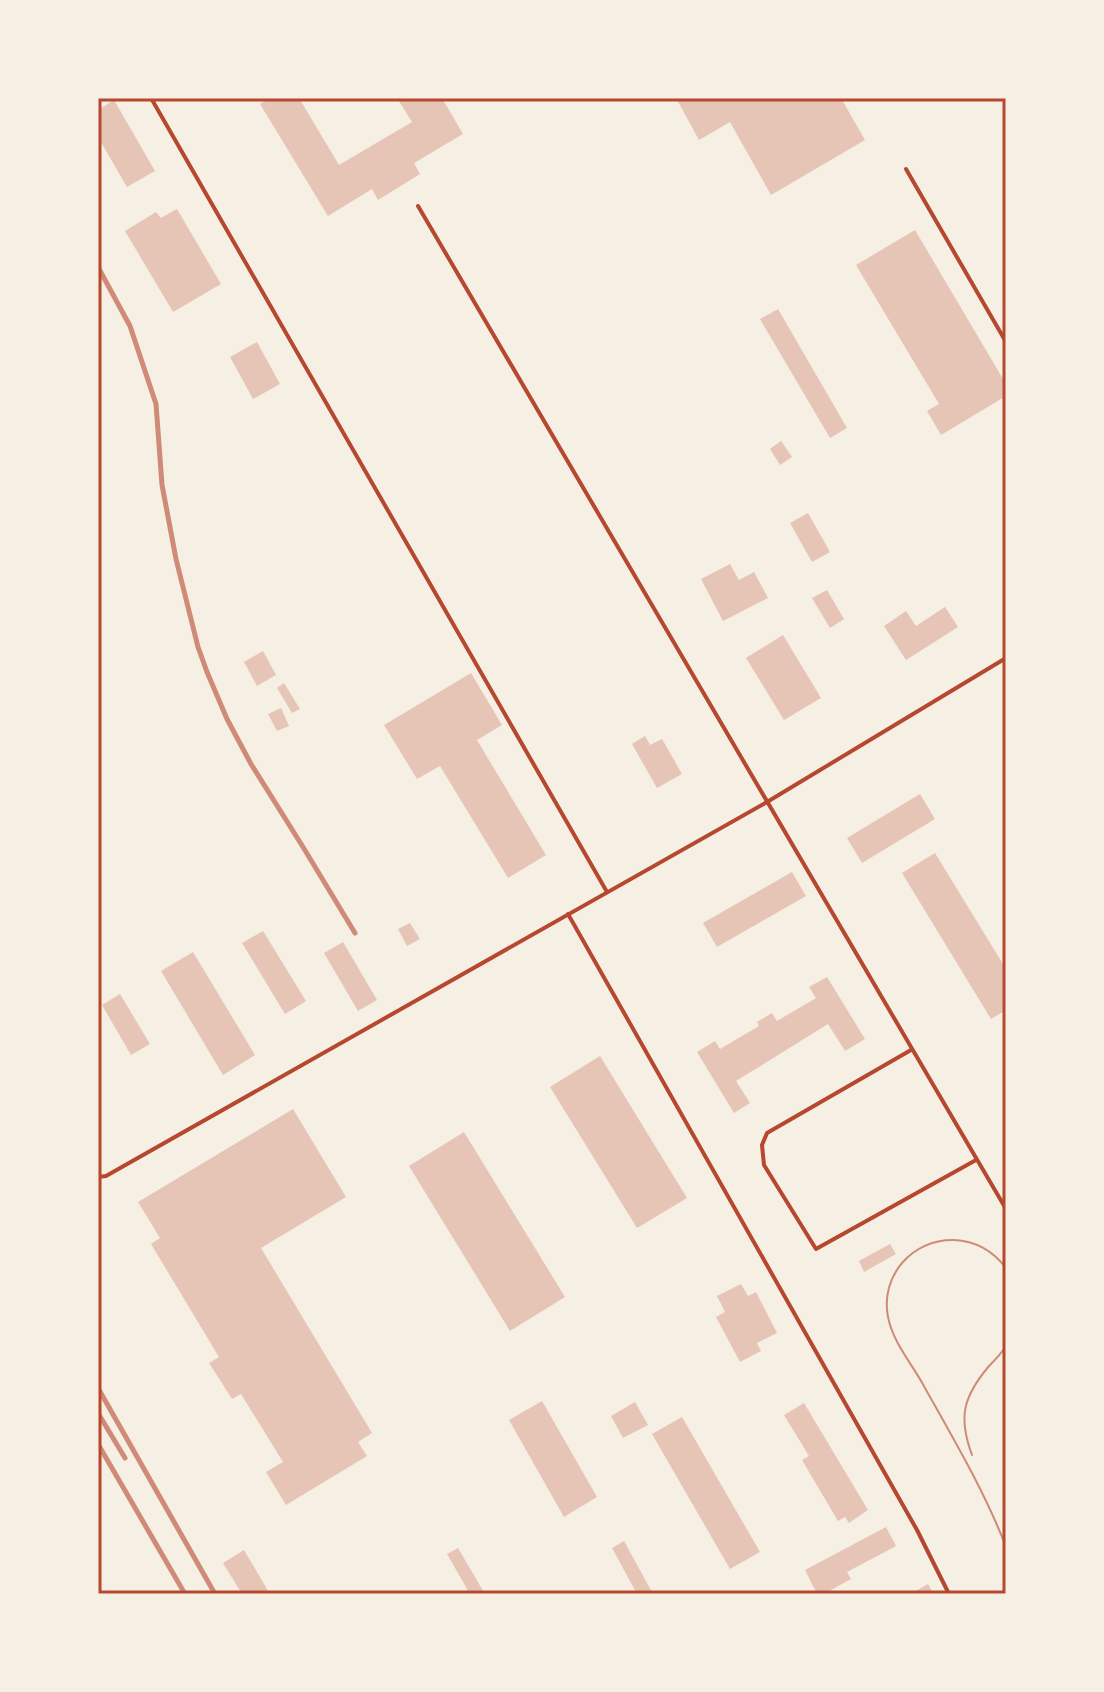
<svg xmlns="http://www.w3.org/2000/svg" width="1104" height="1692" viewBox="0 0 1104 1692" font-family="Lato,sans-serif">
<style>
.building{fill:#e6c5b7}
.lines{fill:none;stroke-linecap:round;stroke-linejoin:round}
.service{stroke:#b5482f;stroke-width:4}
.tram{stroke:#cf8b77;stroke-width:2}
.rail{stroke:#cf8b77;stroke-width:5}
.neatline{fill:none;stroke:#b5482f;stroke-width:3}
</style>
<rect width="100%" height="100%" fill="#f6efe4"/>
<!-- building -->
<g class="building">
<path d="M270,98H299L339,165L412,122L397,98H442L463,134L414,163L420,174L378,200L372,189L328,216L260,104Z"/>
<path d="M676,98H841L865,140L771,195L730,122L699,140Z"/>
<path d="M114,100L155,171L127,187L98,137V110Z"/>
<path d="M177,209L221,284L173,312L125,231L156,212L161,218Z"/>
<path d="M915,230L1006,384V396L941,435L927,411L939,404L856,265Z"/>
<path d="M778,309L847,428L830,438L760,319Z"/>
<path d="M257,342L280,384L253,399L230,357Z"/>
<path d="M781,441L792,457L780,465L770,449Z"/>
<path d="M808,513L830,552L812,562L790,523Z"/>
<path d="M730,564L739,580L754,572L768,598L723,621L701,579Z"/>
<path d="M827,590L844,619L830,628L812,598Z"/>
<path d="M945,607L958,627L906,660L884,626L906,611L916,626Z"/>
<path d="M783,635L821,698L784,720L746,658Z"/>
<path d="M263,651L276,675L257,686L244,662Z"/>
<path d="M471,673L502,725L477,740L546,855L508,878L440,766L417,779L384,725Z"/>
<path d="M284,683L300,709L292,713L277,688Z"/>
<path d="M281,708L289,726L277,731L268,714Z"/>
<path d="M645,736L650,745L662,739L682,774L657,788L632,744Z"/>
<path d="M920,794L935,819L862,863L847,838Z"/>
<path d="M935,853L1006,969V1010L991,1019L902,873Z"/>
<path d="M792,872L806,896L717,947L703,923Z"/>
<path d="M410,923L420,939L407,946L398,929Z"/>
<path d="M263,931L306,1001L285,1014L242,943Z"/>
<path d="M343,942L377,1000L358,1011L324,953Z"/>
<path d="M193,952L255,1055L223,1075L161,971Z"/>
<path d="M827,977L865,1039L845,1051L828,1024L736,1081L750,1103L734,1113L697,1052L715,1041L720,1049L759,1026L757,1022L772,1013L777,1021L816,998L809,987Z"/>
<path d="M120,994L150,1044L131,1055L102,1005Z"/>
<path d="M600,1056L687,1198L637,1228L550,1087Z"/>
<path d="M293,1109L346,1197L261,1248L372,1433L358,1442L367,1456L286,1505L266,1472L283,1462L241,1394L232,1399L209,1363L219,1357L151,1244L160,1238L138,1202Z"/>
<path d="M464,1132L565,1297L510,1331L409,1166Z"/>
<path d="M890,1244L896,1254L864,1272L859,1261Z"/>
<path d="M741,1284L748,1296L756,1292L777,1333L757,1343L761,1351L740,1362L716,1317L725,1312L717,1296Z"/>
<path d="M542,1401L597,1497L564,1517L509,1420Z"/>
<path d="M635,1402L648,1425L623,1438L611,1416Z"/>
<path d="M804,1403L868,1510L849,1523L845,1517L838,1521L802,1460L809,1456L784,1415Z"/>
<path d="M682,1417L760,1552L730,1569L652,1434Z"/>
<path d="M886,1527L896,1546L847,1572L851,1579L824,1594H817L805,1570Z"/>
<path d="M624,1541L653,1594H637L612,1548Z"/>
<path d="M458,1548L485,1594H470L447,1554Z"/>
<path d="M244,1550L270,1594H242L223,1563Z"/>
<path d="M928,1584L934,1594H910Z"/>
</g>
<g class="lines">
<!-- service -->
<g class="service">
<path d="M151,98L607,892"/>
<path d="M906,169L1006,342"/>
<path d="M418,206L1006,1209"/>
<path d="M568,914L917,1530L949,1594"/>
<path d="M911,1050L767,1133L762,1145L764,1165L816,1249L976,1160"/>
<path d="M98,1177L106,1176L767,802L1006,658"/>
</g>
<!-- tram -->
<g class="tram">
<path d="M1006,1268C993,1251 976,1241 954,1240C912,1239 880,1276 888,1317C893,1343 913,1365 925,1388C954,1440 985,1492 1006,1547"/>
<path d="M972,1455C958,1417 963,1397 989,1366C995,1360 1001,1354 1006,1346"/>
</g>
<!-- rail -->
<g class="rail">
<path d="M98,267L130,326L156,404L162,485L176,559L198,647L207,672L227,719L251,764L303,847L355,933"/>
<path d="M98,1388L215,1594"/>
<path d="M98,1413L125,1458"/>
<path d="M98,1444L185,1594"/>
</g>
</g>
<!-- border -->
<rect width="1104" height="1692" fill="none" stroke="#f6efe4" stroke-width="200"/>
<rect x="100" y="100" width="904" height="1492" class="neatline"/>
</svg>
